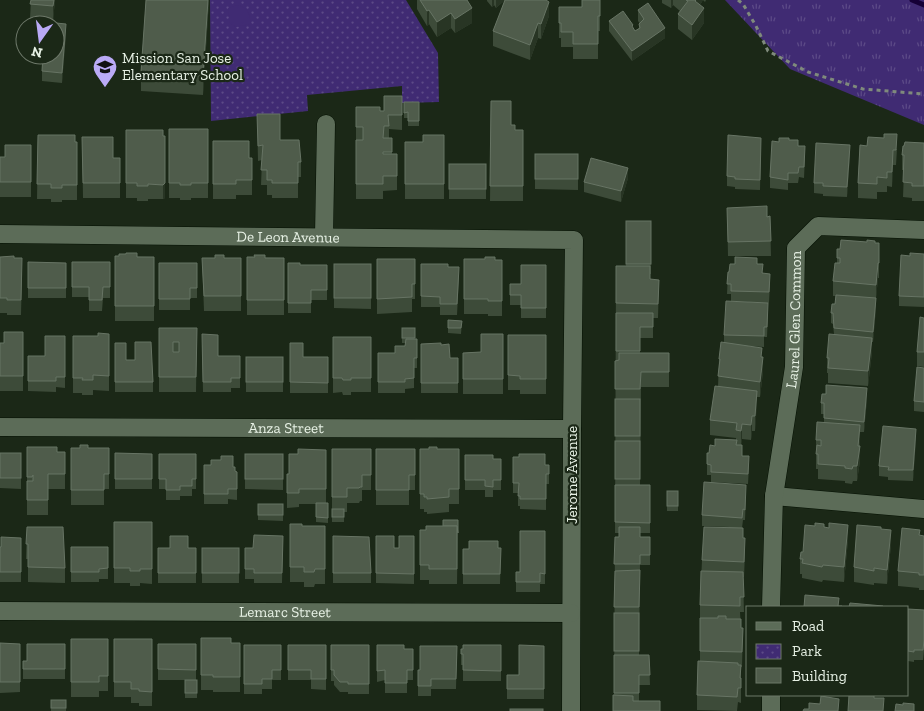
<svg xmlns="http://www.w3.org/2000/svg" width="924" height="711" viewBox="0 0 924 711" font-family="'Zilla Slab',serif">
<style>
.grass{fill:url(#grass-tufts)}
.park{fill:url(#park-dots)}
.pitch{fill:#402b73}
.lines{fill:none;stroke-linecap:round;stroke-linejoin:round}
.stream{stroke:#150036;stroke-width:5}
.street-casing{stroke:#051103;stroke-width:19}
.path{stroke:#7f8a7c;stroke-width:3;stroke-dasharray:4 4;stroke-linecap:butt}
.street{stroke:#5c6c58;stroke-width:18}
.wall{fill:#3d4b39}
.shaded-wall{fill:#283524}
.building{fill:#4f5c4b;stroke:#677464;fill-rule:evenodd}
.labels{text-anchor:middle;dominant-baseline:central;stroke-width:4.5;stroke-linejoin:round;paint-order:stroke}
.poi-label{font-size:15px;fill:#e7f1e5;stroke:#1b2817;text-anchor:start}
.street-label{font-size:15px;fill:#e7f1e5;stroke:#1b2817}
</style>
<defs>
<pattern id="grass-tufts" width="24" height="20" patternUnits="userSpaceOnUse" patternTransform="scale(1.25)"><rect width="24" height="20" fill="#402b73"/><path d="M3 7l-1-3M5 7V3M7 7l1-3M15 17l-1-3M17 17v-4M19 17l1-3" fill="none" stroke="#5c4a87"/></pattern>
<pattern id="park-dots" width="8" height="8" patternUnits="userSpaceOnUse" patternTransform="scale(1.25)"><rect width="8" height="8" fill="#402b73"/><path d="M2 2h.1M6 6h.1" fill="none" stroke="#5c4a87" stroke-width="1.8" stroke-linecap="round"/></pattern>
</defs>
<rect width="100%" height="100%" fill="#1b2817"/>
<!-- grass -->
<path class="grass" d="M725,0H924V125L790,69Z"/>
<!-- park -->
<path class="park" d="M210,0H406L438,53L439,102L402,103V86L307,95L308,111L211,121Z"/>
<!-- pitch -->
<path class="pitch" d="M237,5C247,7 251,14 250,24L236,27L230,23L228,8Z"/>
<g class="lines">
<!-- stream -->
<path class="stream" d="M912,0L924,5"/>
<defs>
<g id="street">
<path id="s1" d="M0,234L574,240L572,429L571,711"/>
<path d="M324,236L326,124"/>
<path id="s2" d="M0,427L572,429"/>
<path d="M774,496L924,509"/>
<path id="s3" d="M771,607L774,496L794,367L796,248L818,226L924,230"/>
<path id="s4" d="M0,611L571,613"/>
<path d="M771,695V711"/>
</g>
</defs>
<!-- street casing -->
<use href="#street" class="street-casing"/>
<!-- path -->
<path class="path" d="M738,0L743,4L756,26L768,51L808,72L863,89L924,94"/>
<!-- street -->
<use href="#street" class="street"/>
</g>
<!-- wall -->
<g class="wall">
<path d="M31,0H55L53,21L30,19Z"/>
<path d="M146,0H209L203,95L141,91V72Z"/>
<path d="M417,0H467L472,23L455,33L451,28L437,37L429,24L427,26L417,9Z"/>
<path d="M487,0H546L549,16L541,39L538,38L530,60L493,46V31L505,0L496,8L494,5L492,7L487,1Z"/>
<path d="M600,0V31H598V59H573V47H561V38H559V7H582Z"/>
<path d="M662,0H706L705,2L703,0L700,5L704,23L692,40L678,29V14L680,11L673,5L671,8L662,3Z"/>
<path d="M638,10L665,38L632,61L609,31V21L633,28L635,31L639,28L640,24L638,21Z"/>
<path d="M66,34L62,83L42,81V71Z"/>
<path d="M402,96V130L389,129V138H392V154H397V190L383,191V199H356V107L384,111Z"/>
<path d="M491,101L511,125L515,130H523V201H490Z"/>
<path d="M404,102H419V126H408V118H404Z"/>
<path d="M257,114L280,140L301,162V177H298V198H272V195H267V185H261L262,160L258,161Z"/>
<path d="M169,129H208V198H191V200H180V198H169Z"/>
<path d="M126,130H163L165,198L163,199H148V201H137V198H126Z"/>
<path d="M38,135L77,142V200H62V202H51V199H37Z"/>
<path d="M444,135V199H405V142H423Z"/>
<path d="M82,137L113,158H120V198H83Z"/>
<path d="M761,138L760,190L735,189V187L727,186V176Z"/>
<path d="M789,140L798,146L805,157L804,178L799,177L798,183H788V190L770,188V177L779,142Z"/>
<path d="M213,141L249,158H252V195H236V199H213Z"/>
<path d="M924,143V201H912V198L903,197L904,170H902V155L904,146Z"/>
<path d="M31,145V197H0V157H5Z"/>
<path d="M860,145L897,149L896,165H893L892,187L887,186V192H877V199L858,198V183Z"/>
<path d="M535,154H578V190L535,189Z"/>
<path d="M850,155L847,197L823,196V194L814,193V183Z"/>
<rect x="449" y="164" width="37" height="35"/>
<path d="M628,178L621,202L584,192V182Z"/>
<path d="M727,208L767,217L770,216L771,256H728Z"/>
<path d="M626,221H651V274H650V279L659,280L658,318H653V338H640V353H669V387H641L640,485H650V533H640V537H650V565H640L639,655H649L650,685H639V701L660,711L614,695L615,537H619V533H615L616,266H626Z"/>
<path d="M875,243H879V278H878L876,298V308L873,342H872V352L868,386L828,383V373H827V358L834,334L833,324L831,323V313L835,304L836,296H833V281L837,263V258L840,249Z"/>
<path d="M924,254V307L899,306V296L910,256Z"/>
<path d="M115,256L154,257V321H115Z"/>
<path d="M0,257L14,258L22,273L21,315H7V313H0Z"/>
<path d="M247,257L284,258V315H247Z"/>
<path d="M202,258H241V311H204Z"/>
<path d="M377,259H415V299H412V312L377,314Z"/>
<path d="M464,259L502,260V316H488V314H464Z"/>
<path d="M28,262L66,263V298H28Z"/>
<path d="M72,262H110V298H103L102,311H89V297H72Z"/>
<path d="M159,263H197V298H190V310H159Z"/>
<path d="M288,263L300,265H327V300H311V313H288Z"/>
<path d="M334,264H371V309L334,308Z"/>
<path d="M421,264L448,267L459,277L457,315H440V307H421Z"/>
<path d="M735,264H757L770,284L769,303L731,301V294H727L728,272H729Z"/>
<path d="M546,265V318H521V305H510V284H521Z"/>
<path d="M768,313L767,337H764V347L746,346L762,357L763,372L760,397H757L755,431H752L751,440L742,439L741,445L742,456L749,466L748,484L711,482V475H707V453H709L715,446L736,440V438L710,435V420L718,387L719,359L724,343V335Z"/>
<path d="M924,318V367L917,366V352Z"/>
<path d="M448,320L462,321L461,334L448,333Z"/>
<path d="M159,328H197L196,392H159Z"/>
<path d="M402,328L415,339H417V368H414V388L405,389V393H378V353H395L405,346L406,343H402Z"/>
<path d="M23,332V391H0V343H4Z"/>
<path d="M109,334V391L93,390V395H82V393H73V336H98Z"/>
<path d="M503,334V394H463V353L481,352Z"/>
<path d="M508,335H546V394H520V390H508Z"/>
<path d="M65,336V388L56,387V392L28,391V356H45Z"/>
<path d="M333,337H371V392H351V395H343L342,392L333,393Z"/>
<path d="M115,343L126,360H135L153,382V392H115Z"/>
<path d="M290,343L303,357H328V393H290Z"/>
<path d="M421,344L441,345L450,358H458V393H421Z"/>
<path d="M202,345L218,356H240V388H231V392H203Z"/>
<rect x="246" y="357" width="37" height="35"/>
<path d="M924,368V412L914,411V401Z"/>
<path d="M867,399L864,432H860V461L857,481H853L852,484L845,483V481L818,479V469H816V440L824,422V414H821V403Z"/>
<path d="M916,439L913,481L888,480V477L879,476V466Z"/>
<path d="M27,447L57,452H65V489H48V515H27Z"/>
<path d="M71,448H109V489H104V505H71Z"/>
<path d="M332,449H371V490H362V501H360L359,503H347V512H344V522H332Z"/>
<path d="M376,449H415V490H409V505H376Z"/>
<path d="M420,449H459V504H449V512L427,514V512H424V509H420Z"/>
<path d="M326,450V503H328V523L316,522V504H299V507L287,508V474H289L298,454Z"/>
<path d="M0,453H21V489L0,488Z"/>
<path d="M115,453L152,454V489H115Z"/>
<path d="M159,454H196V489H192V496H180V500H166V489H159Z"/>
<path d="M245,454H283V490L245,489Z"/>
<path d="M465,455L493,459H501V490H493V497H485V490H465Z"/>
<path d="M513,457L545,465H549V484H546V510L520,509V506H518V493H513Z"/>
<path d="M204,465L233,467L235,471L237,472V500L228,499V504H204Z"/>
<rect x="667" y="491" width="11" height="20"/>
<path d="M746,495L745,520H743L742,528L745,553L744,577H743L744,612H740L741,628H743L742,667H741V703L738,702L737,711L697,710V695L700,661V605L702,560L729,527L702,526V515Z"/>
<path d="M258,504H283V521L258,520Z"/>
<path d="M458,520L457,584H429V580H420V530H426L443,526Z"/>
<path d="M114,522H152V584L140,583V586H130V583H114Z"/>
<path d="M290,524L302,526H325V584H315L314,587H304V582H290Z"/>
<path d="M27,527L65,568V583L28,582V559H26Z"/>
<path d="M824,527L848,540L844,582L823,580L822,582L802,578V574H800V559L803,552Z"/>
<path d="M881,529L891,545L887,584L874,583V585L854,582V567Z"/>
<path d="M545,531V584H540V592H516V572H520Z"/>
<path d="M920,535L924,536V590H919V588L898,586V571Z"/>
<path d="M283,536L282,583H254V579H245V548H253Z"/>
<path d="M333,536L371,573V583H333Z"/>
<path d="M376,536L394,548H399L414,536V584L376,583Z"/>
<path d="M21,538V582H0V547Z"/>
<path d="M71,547H108V579H99V582H71Z"/>
<rect x="158" y="548" width="38" height="35"/>
<rect x="202" y="548" width="37" height="35"/>
<path d="M501,548L500,584H463V549Z"/>
<path d="M908,609L924,610V650L923,660H914V662L908,661Z"/>
<path d="M201,638L231,643H240V692H213V690H201Z"/>
<path d="M71,639H108V691H99V697H71Z"/>
<path d="M114,639H152V706H139V703H131V697H114Z"/>
<path d="M0,643L20,644V692L0,693Z"/>
<path d="M65,644V679H23V661H27Z"/>
<path d="M158,644H196V680H197V698H185V680H158Z"/>
<path d="M244,645H281V680H272V689H262V694H244Z"/>
<path d="M288,645H326V690L311,689V680H288Z"/>
<path d="M331,645H369V694H348V692H340L334,685V681H331Z"/>
<path d="M377,645L404,649H413V680H407V693H385V680L377,682Z"/>
<path d="M501,645V681H463V665H461V649Z"/>
<path d="M457,646L456,689H431V696H418V670H420Z"/>
<path d="M544,646V699H507V675H519Z"/>
<rect x="51" y="700" width="15" height="11"/>
</g>
<!-- shaded-wall -->
<g class="shaded-wall">
<path d="M54,0H55L53,21V6Z"/>
<path d="M208,0H209L203,95V76Z"/>
<path d="M492,0H494V5L492,7Z"/>
<path d="M496,0H505L496,8Z"/>
<path d="M671,0H673V5L671,8Z"/>
<path d="M696,0H703L700,5L695,1Z"/>
<path d="M549,2V16L541,39V24Z"/>
<path d="M472,8V23L455,33V19Z"/>
<path d="M704,8V23L692,40V25Z"/>
<path d="M429,10V24L427,26V11Z"/>
<path d="M451,13V28L437,37V22Z"/>
<path d="M538,23V38L530,60V45Z"/>
<path d="M66,24V34L62,83V73Z"/>
<path d="M665,28V38L632,61V51Z"/>
<path d="M165,136V198L163,199V185Z"/>
<path d="M850,145V155L847,197V187Z"/>
<path d="M893,150V165L892,187V172Z"/>
<path d="M628,168V178L621,202V191Z"/>
<path d="M878,263V278L876,300V285Z"/>
<path d="M876,298V308L873,342V332Z"/>
<path d="M872,338V352L868,386V371Z"/>
<path d="M763,357V372L760,397V382Z"/>
<path d="M867,388V399L864,432V422Z"/>
<path d="M757,391V406L755,431V416Z"/>
<path d="M752,416V431L751,440V425Z"/>
<path d="M742,424V439L741,446V431Z"/>
<path d="M860,425V440L859,457L860,446V461L857,481V466Z"/>
<path d="M916,429V439L913,481V470Z"/>
<path d="M746,485V495L745,520V510Z"/>
<path d="M848,525V540L844,582V567Z"/>
<path d="M891,530V545L887,584V570Z"/>
</g>
<!-- building -->
<g class="building">
<path d="M31,0H54L53,6L30,4Z"/>
<path d="M146,0H208L203,76L141,72Z"/>
<path d="M420,0H467L472,8L455,19L451,13L437,22L429,10L427,11Z"/>
<path d="M505,0H546L549,2L541,24L538,23L530,45L493,31Z"/>
<path d="M582,0H600V16H598V44H573V32H561V23H559V7H582Z"/>
<path d="M686,0H696L695,1L704,8L692,25L678,14L688,1Z"/>
<path d="M648,3L665,28L632,51L609,21L623,11L633,25L632,26L635,31L640,28L639,24L644,19L638,10Z"/>
<path d="M46,22L66,24L62,73L42,71L43,55H55V25H46Z"/>
<path d="M384,96H402V115H388L389,126H384L383,138H392V152H383V154H397V176H383V184H356V140H363V127H356V107H380V111H384Z"/>
<path d="M491,101H511V125H515V130H523V186H490Z"/>
<path d="M404,102H419V121H408V112L404,113Z"/>
<path d="M257,114H280V140H299L301,162H298V183H272V180H267V170H261L263,145L258,146Z"/>
<path d="M169,129H208V183H191V185H180V183H169Z"/>
<path d="M126,130H163V136H165V183L163,185L148,184V186H137V183H126Z"/>
<path d="M884,134H897L896,150H893L892,172H887V178L877,177V184L858,183L860,145L867,146L868,137L884,138Z"/>
<path d="M38,135H75V142H77V185H62V188H51V184H37Z"/>
<path d="M423,135H444V184H405V142H423Z"/>
<path d="M728,135L761,138L760,180L735,179V177L727,176Z"/>
<path d="M82,137H113V158H120V183H83Z"/>
<path d="M779,138H789V140H798V146H805L804,167H799L798,173H788V180L770,177L772,141L779,142Z"/>
<path d="M213,141H249V158H252V180H236V184H213Z"/>
<path d="M905,142L924,143V186H912V183L903,182L904,155H902L903,146H904Z"/>
<path d="M816,143L850,145L847,187L823,186V183H814Z"/>
<path d="M5,145H31V182H0V157H5Z"/>
<rect x="535" y="154" width="43" height="25"/>
<path d="M591,158L628,168L621,191L584,182Z"/>
<rect x="449" y="164" width="37" height="25"/>
<path d="M767,206V217L770,216L771,241L728,242L727,208Z"/>
<rect x="626" y="221" width="25" height="43"/>
<path d="M841,240L867,242V240L875,241V243H879V263H878L876,285L833,281L835,263H840V258H837V249H840Z"/>
<path d="M126,253H137V257H154V306H115V256H119V254H126Z"/>
<path d="M910,253L924,254V297L899,296L901,255L910,256Z"/>
<path d="M215,255H224V258H241V296H204L202,258H215Z"/>
<path d="M254,255H265V258H284V300H247V257H255Z"/>
<path d="M14,256V258H22L21,300H7V298H0V257Z"/>
<path d="M485,257H495V260H502V301H488V299H464V259H485Z"/>
<path d="M735,257L757,258V264H763L762,273L770,274L769,292L731,291V284H727L728,272H729L730,264H735Z"/>
<path d="M377,259H415V284H412V297L377,299Z"/>
<path d="M28,262L66,263V288H28Z"/>
<path d="M72,262H110V287H103L102,300H89V287H72Z"/>
<path d="M159,263H197V288H190V299H159Z"/>
<path d="M288,263H300V265H327V290H311V303H288Z"/>
<rect x="334" y="264" width="37" height="34"/>
<path d="M421,264H448V267H459L457,304H440V297L421,296Z"/>
<path d="M521,265H546V308H521V295H510V284H521Z"/>
<path d="M616,266H650V279L659,280L658,304L616,303Z"/>
<path d="M836,295L876,298L873,332L834,328L833,313H831L832,304H835Z"/>
<path d="M726,301L768,303L767,327H764V336L724,335Z"/>
<path d="M616,313H653V327H640V351H616Z"/>
<path d="M920,317L924,318V352H917Z"/>
<path d="M448,320L462,321L461,328H448Z"/>
<path d="M159,328H197L196,377H159ZM173,342H179V352H173Z"/>
<rect x="402" y="328" width="13" height="10"/>
<path d="M4,332H23V376H0V343H4Z"/>
<path d="M98,333L109,334V376L93,375V380H82L83,378H73V336H98Z"/>
<path d="M202,334L218,335V356H240V378H231V382H203Z"/>
<path d="M481,334H503V379H463V353L481,352Z"/>
<path d="M829,334L872,338L868,371L828,368L829,358H827Z"/>
<path d="M508,335H546V379H520V376L508,375Z"/>
<path d="M45,336H65V377H56V381H28V356H45Z"/>
<path d="M333,337H371V378H351V380H343L342,378H333Z"/>
<path d="M406,339H417V358H414V378L405,379V382H378V353H395V346H405Z"/>
<path d="M135,342H151L153,382H115V343H126V360H135Z"/>
<path d="M721,342L762,348L761,357H763L760,382L718,376L720,359H719Z"/>
<path d="M290,343H303V357H328V383L290,382Z"/>
<path d="M441,343V345L449,344L450,358H458V383H421V344Z"/>
<path d="M619,353H669V372H641L640,389H615V361L619,360Z"/>
<rect x="246" y="357" width="37" height="25"/>
<path d="M917,367L924,368V402L914,401Z"/>
<path d="M826,385L867,388L864,422L824,418V403H821L822,394H826Z"/>
<path d="M715,386L757,391L755,416H752L751,425L742,424L741,431L736,430L737,423L710,420Z"/>
<rect x="615" y="399" width="25" height="37"/>
<path d="M817,422L860,425L858,446H860L857,466H853L852,469L845,468V466L818,464V454H816L817,445L821,446V440H816Z"/>
<path d="M883,426L916,429L913,470H888L889,467L879,466Z"/>
<path d="M715,439L737,440L736,445H742V456H749L748,474L711,472V465L707,464V453H709L710,445L715,446Z"/>
<rect x="615" y="441" width="25" height="38"/>
<path d="M80,445H88V448H109V474H104V490H71V448H80Z"/>
<path d="M27,447H57V452H65V474H48V500H27V481H33V475L32,477H27Z"/>
<path d="M429,447H437V449H459V489H449V497L427,499V497H424V494H420V449H429Z"/>
<path d="M298,449L326,450V489H299V493H287V474H289V454H298Z"/>
<path d="M332,449H371V475H362V487H360L359,488H347V497H332Z"/>
<path d="M376,449H415V475H409V490H376Z"/>
<rect x="0" y="453" width="21" height="25"/>
<path d="M115,453L152,454V479H115Z"/>
<path d="M159,454H196V479H192V486H180V490H166V479H159Z"/>
<rect x="245" y="454" width="38" height="25"/>
<path d="M519,454H545V465H549V474H546V499H520V496H518L519,483H513V457H519Z"/>
<path d="M465,455H493V459H501V480H493V487L485,486V480H465Z"/>
<path d="M221,456H233V467H235V471L237,472V489H228V494H204V465H211V460H221Z"/>
<path d="M704,482L746,485L745,510L743,509L742,518L702,515Z"/>
<path d="M615,485H650V523L615,522Z"/>
<rect x="667" y="491" width="11" height="15"/>
<path d="M316,503H328V518L316,517Z"/>
<rect x="258" y="504" width="25" height="11"/>
<rect x="332" y="509" width="12" height="8"/>
<path d="M443,520H458V533L457,526H443Z"/>
<path d="M114,522H152V569H140V571H130V568H114Z"/>
<path d="M815,523L824,524V527L829,528V523L848,525L844,567L823,565L822,567L802,563L803,559H800L801,552H803L805,525L815,526Z"/>
<path d="M290,524H302V526H325V569H315L314,572H304V567H290Z"/>
<path d="M857,525L881,527V529L891,530L887,570L874,568V571L854,567Z"/>
<path d="M426,526H457V569H429V565H420V530H426Z"/>
<path d="M27,527H63L65,568L28,567V544H26Z"/>
<path d="M619,527H640V537H650V555H640V564H614L615,537H619Z"/>
<path d="M704,527L743,528V538H745L744,562L702,560Z"/>
<path d="M902,528L920,530L919,535L924,536V575H919V573L898,571Z"/>
<path d="M520,531H545V574L540,573V582H516V572H520Z"/>
<path d="M254,535L283,536L282,573H254V569H245V548H253Z"/>
<path d="M170,536H188V548H196V573H158V548H170Z"/>
<path d="M333,536L369,537L371,573H333Z"/>
<path d="M376,536H394V548H399V536H414V574L376,573Z"/>
<path d="M1,537L21,538V572H0V547H1Z"/>
<path d="M469,541H498V548H501L500,574H463V549H469Z"/>
<path d="M71,547H108V568L99,569V572H71Z"/>
<rect x="202" y="548" width="37" height="25"/>
<path d="M640,570L639,607H614L615,571Z"/>
<path d="M701,571L743,572L744,597H740V606L700,605Z"/>
<path d="M805,595L839,598L838,606H842V607H804Z"/>
<path d="M850,603L883,606V607H849Z"/>
<path d="M908,609L924,610V640L923,650H914V652L908,651Z"/>
<rect x="614" y="613" width="25" height="38"/>
<path d="M718,616H726V619H741V628H743L742,652L700,651V618H718Z"/>
<path d="M201,638H231V643H240V677H213V675H201Z"/>
<path d="M71,639H108V676H99V682H71Z"/>
<path d="M114,639H152V692L139,691V689H131V682H114Z"/>
<path d="M0,643L20,644V682H0Z"/>
<path d="M27,644H65V669H23V661H27Z"/>
<path d="M158,644H196V670L158,669Z"/>
<path d="M244,645H281V670H272V679H262V684H244Z"/>
<path d="M288,645H326V679H311V670H288Z"/>
<path d="M331,645H369V684H348V682H340L334,675V670H331Z"/>
<path d="M377,645H404V649H413V670H407V683H385V670L377,671Z"/>
<path d="M463,645H501V671L463,670V654H461V649H463Z"/>
<path d="M519,645L544,646V689H507V675H519Z"/>
<path d="M420,646H457L456,679H431V686H418V670H420Z"/>
<path d="M614,655H649L650,675H639V693H614Z"/>
<path d="M698,661L738,663V665H741L740,678H741V688H738L737,697L697,695Z"/>
<rect x="185" y="680" width="12" height="13"/>
<path d="M613,695L633,696V701H660V711H613Z"/>
<path d="M849,695H874V698H884L883,711H848Z"/>
<path d="M821,696L839,699L838,711H803L804,709H809V703L820,704Z"/>
<rect x="51" y="700" width="15" height="8"/>
<path d="M903,703L914,704V711H895L896,704L903,705Z"/>
<rect x="510" y="709" width="33" height="2"/>
</g>
<!-- icons -->
<defs>
<symbol id="school-pin" viewBox="-11 -11 22 30"><path d="M0 17L-7.5 6A9.5 9.5 0 1 1 7.5 6Z" fill="#baaaf6" stroke="#1b2817"/><path d="M0-5L7-2L0 1L-7-2ZM-4 1L0 2.5L4 1V4Q0 6-4 4Z" fill="#111"/></symbol>
</defs>
<g fill-rule="evenodd">
<use href="#school-pin" x="91" y="53" width="28" height="38"/>
</g>
<g class="labels">
<!-- poi labels -->
<g class="poi-label">
<text x="122" y="58">Mission San Jose<tspan x="122" dy="17">Elementary School</tspan></text>
</g>
<!-- street labels -->
<g class="street-label">
<text stroke="none"><textPath href="#s1" startOffset="288">De Leon Avenue</textPath></text>
<text stroke="none"><textPath href="#s3" startOffset="289">Laurel Glen Common</textPath></text>
<text stroke="none"><textPath href="#s2" startOffset="286">Anza Street</textPath></text>
<text transform="translate(572 475) rotate(-90)">Jerome Avenue</text>
<text stroke="none"><textPath href="#s4" startOffset="285">Lemarc Street</textPath></text>
</g>
</g>
<!-- legend -->
<rect x="746" y="606" width="162" height="90" fill="#1b2817" stroke="#6d7869"/>
<rect x="756" y="622" width="25" height="8" fill="#5c6c58" stroke="#6d7869"/>
<text x="792" y="631" font-size="15" fill="#e7f1e5">Road</text>
<rect x="756" y="644" width="25" height="15" fill="url(#park-dots)" stroke="#6d7869"/>
<text x="792" y="656" font-size="15" fill="#e7f1e5">Park</text>
<rect x="756" y="668" width="25" height="15" fill="#4f5c4b" stroke="#6d7869"/>
<text x="792" y="681" font-size="15" fill="#e7f1e5">Building</text>
<!-- north arrow -->
<g transform="translate(40 40) rotate(194)"><circle r="24" fill="#1b2817" stroke="#6d7869"/>
<path d="M0-4L9 19L0 12L-9 19Z" fill="#baaaf6"/>
<text y="-8" font-size="14" font-weight="bold" text-anchor="middle" fill="#e7f1e5">N</text>
</g>
</svg>
